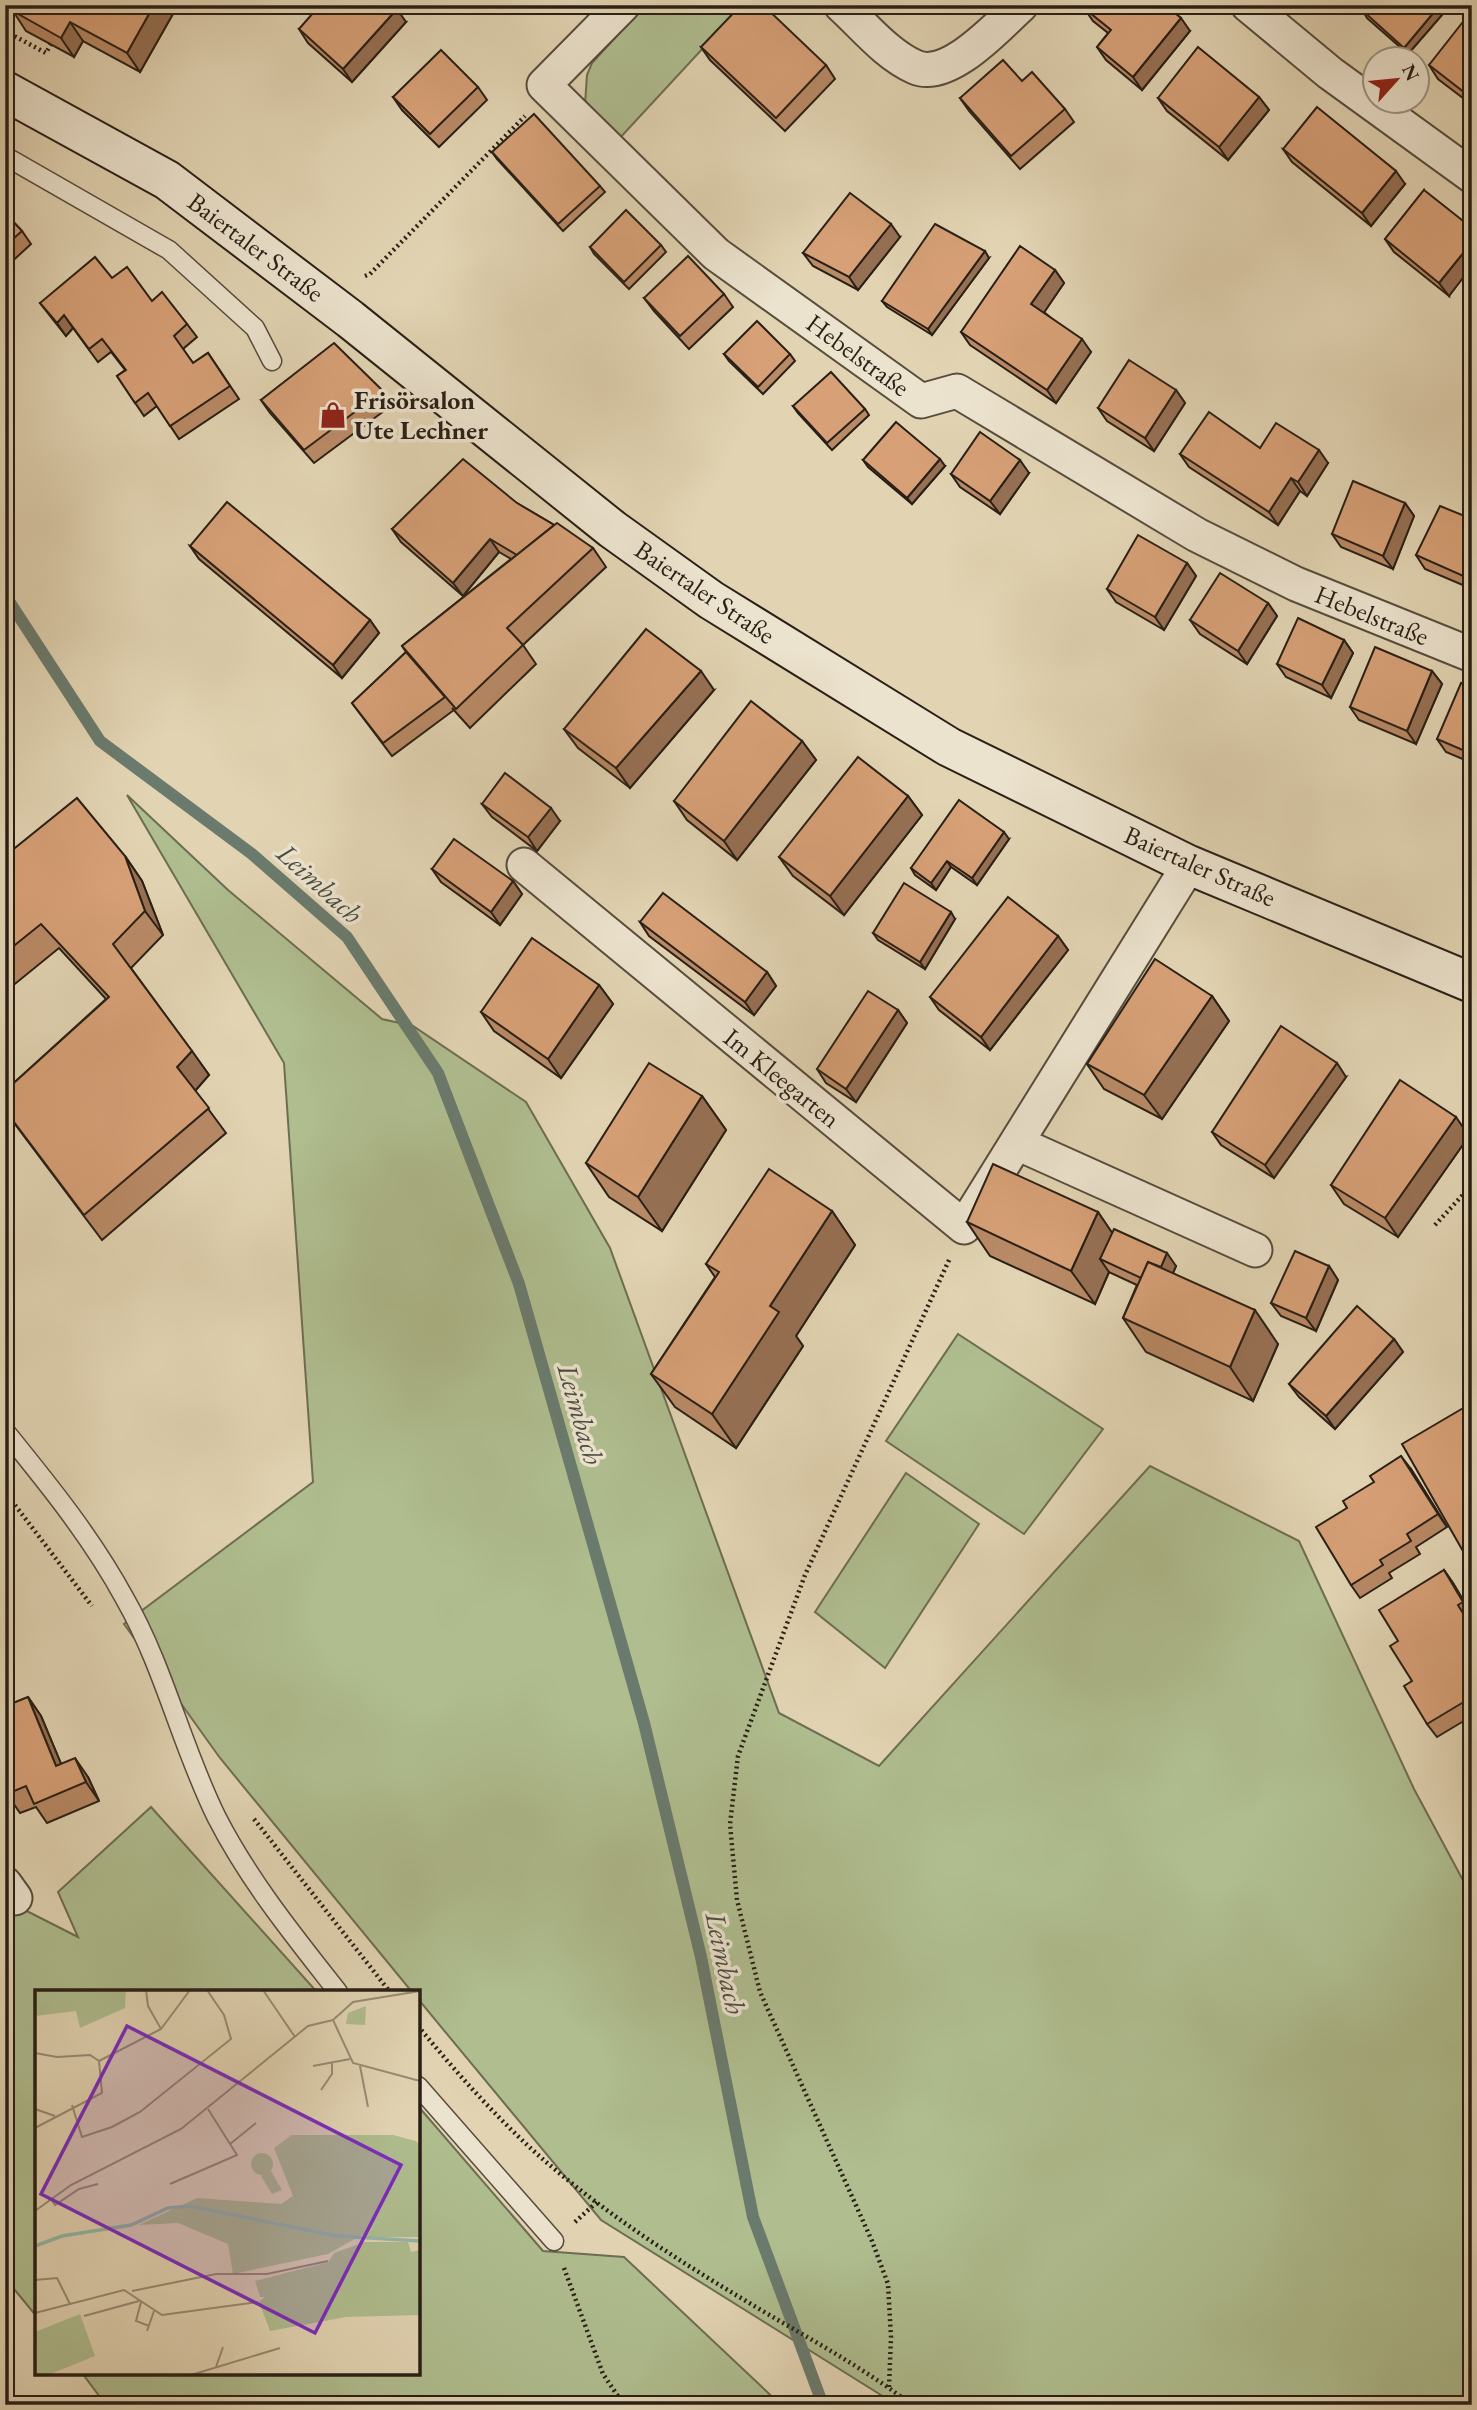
<svg xmlns="http://www.w3.org/2000/svg" width="1477" height="2410" viewBox="0 0 1477 2410" font-family="'EB Garamond',serif">
<style>
.green{fill:#afbd8f;stroke:#6c6e52;stroke-width:2}
.lines{fill:none;stroke-linecap:round;stroke-linejoin:round}
.stream{stroke:#6a7b6e;stroke-width:12}
.lane-casing{stroke:#574c3d;stroke-width:21}
.street-casing{stroke:#574c3d;stroke-width:37}
.secondary-casing{stroke:#291f16;stroke-width:42}
.path{stroke:#291f16;stroke-width:4.5;stroke-dasharray:2 3.5;stroke-linecap:butt}
.lane{stroke:#ece3ce;stroke-width:18}
.street{stroke:#ece3ce;stroke-width:33}
.secondary{stroke:#ece3ce;stroke-width:38}
.wall{fill:#b98a66;stroke:#291f16;stroke-width:2}
.shaded-wall{fill:#967053;stroke:#291f16;stroke-width:2}
.building{fill:#d7a077;stroke:#291f16;stroke-width:2}
.labels{text-anchor:middle;dominant-baseline:central;stroke-width:7;stroke-linejoin:round;paint-order:stroke}
.street-label{font-size:26px;fill:#291f16;stroke:#ece3ce}
.poi-label{font-size:26px;font-weight:bold;fill:#291f16;stroke:#ece3ce;text-anchor:start}
.water-label{font-size:28px;font-style:italic;fill:#494d42;stroke:#ece3ce}
.inset-river{fill:none;stroke:#95b8a9;stroke-width:3.5}
.inset-road{fill:none;stroke:#988c74;stroke-width:2}
.view{fill:#7b2cbf;fill-opacity:0.15;stroke:#7b2cbf;stroke-width:3.5}
.inset-edge{fill:none;stroke:#291f16;stroke-width:3.5}
</style>
<rect width="100%" height="100%" fill="#e2d4b3"/>
<filter id="stains"><feTurbulence type="fractalNoise" baseFrequency=".00286" numOctaves="4"/><feColorMatrix values="0 0 0 0 .2 0 0 0 0 .09 0 0 0 0 .02 0 0 0 .5 -.17"/></filter>
<radialGradient id="worn" r=".72"><stop offset=".6" stop-color="#630" stop-opacity="0"/><stop offset="1" stop-color="#630" stop-opacity=".3"/></radialGradient>
<!-- green -->
<g class="green">
<path d="M645,5H743L618,140L585,104L587,75L592,63Z"/>
<path d="M127,795L228,890L382,1019L413,1026L526,1102L610,1248L779,1713L879,1766L1150,1466L1299,1541L1414,1789L1472,1897V2405H897L601,2220L418,1999V1992H412L220,1758L124,1624L313,1482L284,1063Z"/>
<path d="M958,1334L1103,1429L1024,1534L886,1441Z"/>
<path d="M906,1473L979,1524L885,1668L815,1612Z"/>
<path d="M151,1807L317,1992H37V2317L5,2278V1919L17,1906L78,1937L58,1892Z"/>
<path d="M418,2106L543,2251L624,2257L781,2405H106L82,2373H418Z"/>
</g>
<g class="lines">
<!-- stream -->
<path class="stream" d="M5,595L100,741L252,854L347,937L438,1073L519,1284L644,1723L701,1957L753,2217L823,2405"/>
<defs>
<g id="lane">
<path d="M5,156L169,250L255,328L272,361"/>
<path d="M5,1431C48,1484 92,1538 125,1599C164,1667 182,1748 217,1818C250,1882 294,1936 338,1992"/>
<path d="M418,2086L554,2241"/>
</g>
<g id="street">
<path d="M623,5L544,85L716,254L921,401L957,391L1197,535L1296,584L1472,655"/>
<path d="M841,5C863,25 887,55 915,67C948,82 998,26 1021,5"/>
<path d="M1248,5L1330,73L1472,176"/>
<path d="M524,865L964,1227L1189,865"/>
<path d="M1017,1143L1255,1250"/>
<path d="M5,1884L15,1898"/>
</g>
<path id="secondary" d="M5,91L167,180L350,319L612,529L711,600L949,747L1189,865L1472,983"/>
</defs>
<!-- lane casing -->
<use href="#lane" class="lane-casing"/>
<!-- street casing -->
<use href="#street" class="street-casing"/>
<!-- secondary casing -->
<use href="#secondary" class="secondary-casing"/>
<!-- path -->
<g class="path">
<path d="M5,31L46,53L51,44"/>
<path d="M365,276L370,274L525,116"/>
<path d="M1435,1225L1472,1185"/>
<path d="M5,1492L92,1606"/>
<path d="M254,1819L390,1992"/>
<path d="M418,2026C455,2071 494,2115 537,2154C600,2210 674,2258 746,2301C802,2335 860,2365 912,2405"/>
<path d="M575,2222L598,2201"/>
<path d="M564,2268L603,2374L624,2405"/>
<path d="M889,2387L891,2337L888,2284L872,2241L760,1992L737,1900L730,1824L738,1756L805,1575L950,1258"/>
</g>
<!-- lane -->
<use href="#lane" class="lane"/>
<!-- street -->
<use href="#street" class="street"/>
<!-- secondary -->
<use href="#secondary" class="secondary"/>
</g>
<!-- wall -->
<g class="wall">
<path d="M7,5H178L140,72L83,41L74,57L26,31L13,11L14,9Z"/>
<path d="M1084,8L1190,31L1142,90L1106,60L1097,47L1108,33L1093,21Z"/>
<path d="M1448,8L1408,54L1367,18L1363,11Z"/>
<path d="M406,22L352,82L308,43L299,29Z"/>
<path d="M1472,30V105L1438,79L1429,65Z"/>
<path d="M701,47L826,65L835,79L785,131L710,60Z"/>
<path d="M1022,81L1065,109L1074,122L1020,169L969,111L960,98Z"/>
<path d="M478,87L487,100L439,147L402,110L393,97Z"/>
<path d="M1259,97L1269,110L1228,160L1167,111L1158,98Z"/>
<path d="M1283,149L1405,184L1371,226L1292,162Z"/>
<path d="M492,152L600,186L605,192L563,231L497,159Z"/>
<path d="M1424,190L1449,296L1394,252L1385,239Z"/>
<path d="M5,213L22,231L31,244L5,268Z"/>
<path d="M900,237L858,290L813,266L803,253Z"/>
<path d="M661,245L666,252L629,289L594,254L590,247Z"/>
<path d="M989,258L932,335L887,307L882,301Z"/>
<path d="M1055,270L1064,283L1044,312L1091,352L1056,403L970,345L961,332Z"/>
<path d="M112,278L152,301L187,324L197,337L183,349L193,363L208,353L239,399L179,439L157,406L144,416L117,376L125,370L111,352L98,362L73,328L66,336L50,316L40,303Z"/>
<path d="M724,294L733,307L689,349L654,311L644,298Z"/>
<path d="M724,354H790L795,361L763,394L729,361Z"/>
<path d="M1176,390L1185,403L1154,451L1107,421L1098,408Z"/>
<path d="M383,391L392,405L314,463L270,413L261,400Z"/>
<path d="M793,406L865,409L869,415L832,450L798,413Z"/>
<path d="M1260,448L1328,463L1307,496L1300,491L1278,525L1189,467L1180,454Z"/>
<path d="M863,460L945,466L912,504L868,467Z"/>
<path d="M1029,473L1000,514L960,487L951,474Z"/>
<path d="M517,503L593,548L606,567L523,645L536,664L470,728L452,708L454,710L392,756L352,703L406,652L402,646L511,559L499,552L463,596L401,542L392,529Z"/>
<path d="M1405,503L1414,516L1393,569L1341,547L1332,534Z"/>
<path d="M1472,519V589L1425,569L1416,555Z"/>
<path d="M190,546L370,620L379,633L342,678L199,559Z"/>
<path d="M1187,563L1196,576L1164,630L1116,602L1107,589Z"/>
<path d="M1268,603L1277,616L1247,664L1200,634L1190,620Z"/>
<path d="M1344,640L1353,653L1331,698L1286,677L1277,664Z"/>
<path d="M1432,671L1442,684L1416,744L1359,720L1350,707Z"/>
<path d="M1472,688V763L1446,752L1437,739Z"/>
<path d="M714,690L630,788L578,748L564,729Z"/>
<path d="M802,741L816,760L737,860L687,820L674,801Z"/>
<path d="M908,796L922,815L844,915L793,876L779,857Z"/>
<path d="M482,804L560,821L537,851L492,817Z"/>
<path d="M1009,839L977,885L951,867L936,890L915,875L911,868Z"/>
<path d="M5,856H125L142,881L163,935L131,968L209,1075L195,1091L226,1133L102,1240L5,1111V1091L106,999L59,948L5,992Z"/>
<path d="M432,869L513,881L522,894L500,925L441,882Z"/>
<path d="M955,919L925,969L878,940L873,933Z"/>
<path d="M640,922L767,972L776,986L754,1015L649,936Z"/>
<path d="M1058,936L1068,950L990,1050L939,1010L930,997Z"/>
<path d="M599,985L613,1004L561,1078L494,1031L481,1012Z"/>
<path d="M1212,996L1229,1021L1162,1119L1104,1089L1087,1064Z"/>
<path d="M898,1010L907,1023L856,1102L826,1083L817,1069Z"/>
<path d="M1346,1077L1274,1178L1221,1145L1212,1132Z"/>
<path d="M702,1096L726,1130L662,1231L609,1197L586,1163Z"/>
<path d="M1469,1136L1398,1237L1344,1204L1331,1185Z"/>
<path d="M832,1211L855,1245L796,1336L803,1346L736,1448L675,1407L651,1374L715,1277L706,1264Z"/>
<path d="M1098,1212L1112,1233L1176,1266L1173,1273L1278,1344L1253,1401L1146,1352L1123,1318L1137,1285L1109,1272L1095,1304L990,1256L967,1222Z"/>
<path d="M1329,1266L1338,1280L1316,1331L1281,1316L1271,1303Z"/>
<path d="M1394,1339L1403,1352L1335,1429L1299,1397L1289,1384Z"/>
<path d="M1411,1469L1447,1527L1416,1547L1420,1554L1389,1573L1392,1578L1360,1598L1351,1585Z"/>
<path d="M1444,1570L1453,1583L1472,1615L1467,1618L1472,1626V1716L1437,1737L1427,1724L1398,1641Z"/>
<path d="M5,1691L11,1704L28,1697L41,1716L61,1764L88,1777L99,1801L47,1823L36,1807L20,1813L7,1794L9,1773Z"/>
</g>
<!-- shaded-wall -->
<g class="shaded-wall">
<path d="M154,5H178L140,72L127,53Z"/>
<path d="M1328,5H1337L1332,11Z"/>
<path d="M1440,5H1446L1448,8L1408,54L1404,48Z"/>
<path d="M397,9L406,22L352,82L343,69Z"/>
<path d="M1181,18L1190,31L1142,90L1133,77Z"/>
<path d="M70,22L83,41L74,57L61,38Z"/>
<path d="M1259,97L1269,110L1228,160L1219,147Z"/>
<path d="M1396,171L1405,184L1371,226L1362,213Z"/>
<path d="M891,224L900,237L858,290L849,277Z"/>
<path d="M1472,242V266L1449,296L1439,283Z"/>
<path d="M985,251L989,258L932,335L928,329Z"/>
<path d="M1055,270L1064,283L1041,317L1031,304Z"/>
<path d="M64,315L73,328L66,336L57,323Z"/>
<path d="M1082,339L1091,352L1056,403L1047,390Z"/>
<path d="M1176,390L1185,403L1154,451L1145,438Z"/>
<path d="M1319,450L1328,463L1307,496L1298,482Z"/>
<path d="M940,459L945,466L912,504L907,498Z"/>
<path d="M1020,460L1029,473L1000,514L990,501Z"/>
<path d="M1291,478L1300,491L1278,525L1269,512Z"/>
<path d="M1405,503L1414,516L1393,569L1383,556Z"/>
<path d="M490,539L499,552L463,596L453,583Z"/>
<path d="M1187,563L1196,576L1164,630L1155,617Z"/>
<path d="M1268,603L1277,616L1247,664L1238,651Z"/>
<path d="M370,620L379,633L342,678L333,665Z"/>
<path d="M1344,640L1353,653L1331,698L1322,685Z"/>
<path d="M701,671L714,690L630,788L616,768Z"/>
<path d="M1432,671L1442,684L1416,744L1407,731Z"/>
<path d="M802,741L816,760L737,860L724,841Z"/>
<path d="M908,796L922,815L844,915L830,896Z"/>
<path d="M551,808L560,821L537,851L528,837Z"/>
<path d="M1004,832L1009,839L977,885L972,878Z"/>
<path d="M125,856L142,881L163,935L145,911Z"/>
<path d="M947,861L951,867L936,890L931,883Z"/>
<path d="M513,881L522,894L500,925L491,912Z"/>
<path d="M951,912L955,919L925,969L920,962Z"/>
<path d="M1058,936L1068,950L990,1050L981,1037Z"/>
<path d="M767,972L776,986L754,1015L745,1002Z"/>
<path d="M599,985L613,1004L561,1078L548,1059Z"/>
<path d="M1212,996L1229,1021L1162,1119L1144,1095Z"/>
<path d="M898,1010L907,1023L856,1102L846,1089Z"/>
<path d="M192,1051L209,1075L194,1092L177,1067Z"/>
<path d="M1337,1063L1346,1077L1274,1178L1265,1165Z"/>
<path d="M702,1096L726,1130L662,1231L638,1197Z"/>
<path d="M1456,1117L1469,1136L1398,1237L1385,1218Z"/>
<path d="M832,1211L855,1245L796,1336L803,1346L736,1448L712,1414L770,1306Z"/>
<path d="M1098,1212L1121,1246L1100,1259L1109,1272L1095,1304L1071,1271Z"/>
<path d="M1167,1253L1176,1266L1163,1297L1153,1284Z"/>
<path d="M1329,1266L1338,1280L1316,1331L1306,1318Z"/>
<path d="M1255,1310L1278,1344L1253,1401L1230,1367Z"/>
<path d="M1394,1339L1403,1352L1335,1429L1326,1416Z"/>
<path d="M1401,1456L1411,1469L1447,1527L1438,1514Z"/>
<path d="M1444,1570L1453,1583L1472,1615L1463,1602Z"/>
<path d="M5,1691L20,1725L5,1703Z"/>
<path d="M28,1697L41,1716L70,1785L56,1766Z"/>
<path d="M75,1758L88,1777L99,1801L86,1782Z"/>
</g>
<!-- building -->
<g class="building">
<path d="M16,5H154L127,53L70,22L61,38L13,11Z"/>
<path d="M320,5H393L397,9L343,69L299,29Z"/>
<path d="M741,5H763L826,65L776,118L701,47Z"/>
<path d="M1086,5H1165L1181,18L1133,77L1097,47L1111,30L1084,8Z"/>
<path d="M1368,5H1440L1404,48L1363,11Z"/>
<path d="M1462,23L1472,30V92L1469,96L1429,65Z"/>
<path d="M1198,47L1259,97L1219,147L1158,98Z"/>
<path d="M441,50L478,87L430,134L393,97Z"/>
<path d="M1003,60L1022,81L1032,72L1065,109L1011,156L960,98Z"/>
<path d="M1317,107L1396,171L1362,213L1283,149Z"/>
<path d="M534,114L600,186L558,224L492,152Z"/>
<path d="M1424,190L1472,228V242L1439,283L1385,239Z"/>
<path d="M850,193L891,224L849,277L803,253Z"/>
<path d="M626,210L661,245L624,282L590,247Z"/>
<path d="M5,213L22,231L5,246Z"/>
<path d="M935,224L985,251L928,329L882,301Z"/>
<path d="M1020,246L1055,270L1031,304L1082,339L1047,390L961,332Z"/>
<path d="M688,256L724,294L680,336L644,298Z"/>
<path d="M95,257L112,278L127,267L152,301L162,292L187,324L174,336L193,363L208,353L230,386L170,426L148,393L135,403L117,376L126,370L102,339L89,349L64,315L57,323L40,303Z"/>
<path d="M757,321L790,354L758,387L724,354Z"/>
<path d="M334,343L383,391L304,450L261,400Z"/>
<path d="M1129,360L1176,390L1145,438L1098,408Z"/>
<path d="M831,372L865,409L827,443L793,406Z"/>
<path d="M1209,412L1260,448L1276,423L1319,450L1298,482L1291,478L1269,512L1180,454Z"/>
<path d="M896,422L940,459L907,498L863,460Z"/>
<path d="M980,432L1020,460L990,501L951,474Z"/>
<path d="M463,459L517,503L554,525L517,555L490,539L453,583L392,529Z"/>
<path d="M1353,481L1405,503L1383,556L1332,534Z"/>
<path d="M227,502L370,620L333,665L190,546Z"/>
<path d="M1440,506L1472,519V575L1470,579L1416,555Z"/>
<path d="M557,523L593,548L507,628L523,645L456,709L402,646Z"/>
<path d="M1138,535L1187,563L1155,617L1107,589Z"/>
<path d="M1220,573L1268,603L1238,651L1190,620Z"/>
<path d="M1298,618L1344,640L1322,685L1277,664Z"/>
<path d="M646,629L701,671L616,768L564,729Z"/>
<path d="M1375,647L1432,671L1407,731L1350,707Z"/>
<path d="M406,652L445,697L383,743L352,703Z"/>
<path d="M1461,683L1472,688V754L1437,739Z"/>
<path d="M751,701L802,741L724,841L674,801Z"/>
<path d="M858,757L908,796L830,896L779,857Z"/>
<path d="M505,773L551,808L528,837L482,804Z"/>
<path d="M77,798L125,856L145,911L113,944L192,1051L177,1067L209,1108L84,1215L5,1110V1091L109,997L41,924L5,953V856Z"/>
<path d="M959,800L1004,832L972,878L947,861L931,883L911,868Z"/>
<path d="M454,839L513,881L491,912L432,869Z"/>
<path d="M904,883L951,912L920,962L873,933Z"/>
<path d="M663,893L767,972L745,1002L640,922Z"/>
<path d="M1008,897L1058,936L981,1037L930,997Z"/>
<path d="M532,938L599,985L548,1059L481,1012Z"/>
<path d="M1155,959L1212,996L1144,1095L1087,1064Z"/>
<path d="M868,991L898,1010L846,1089L817,1069Z"/>
<path d="M1281,1026L1337,1063L1265,1165L1212,1132Z"/>
<path d="M649,1063L702,1096L638,1197L586,1163Z"/>
<path d="M1400,1080L1456,1117L1385,1218L1331,1185Z"/>
<path d="M993,1164L1098,1212L1071,1271L967,1222Z"/>
<path d="M769,1169L832,1211L770,1306L779,1312L712,1414L651,1374L719,1272L706,1264Z"/>
<path d="M1114,1229L1167,1253L1161,1267L1148,1262L1141,1278L1100,1259Z"/>
<path d="M1295,1251L1329,1266L1306,1318L1271,1303Z"/>
<path d="M1148,1262L1255,1310L1230,1367L1123,1318Z"/>
<path d="M1357,1306L1394,1339L1326,1416L1289,1384Z"/>
<path d="M1465,1407L1472,1418V1567L1402,1444Z"/>
<path d="M1401,1456L1438,1514L1407,1534L1411,1541L1380,1560L1383,1565L1351,1585L1316,1527L1347,1508L1343,1501L1374,1482L1370,1476Z"/>
<path d="M1444,1570L1463,1602L1458,1605L1472,1628V1697L1427,1724L1404,1686L1412,1681L1390,1646L1398,1641L1379,1610Z"/>
<path d="M28,1697L56,1766L75,1758L86,1782L34,1804L26,1786L7,1794L5,1790V1775L9,1773L5,1765V1703L6,1706Z"/>
</g>
<!-- icons -->
<defs>
<symbol id="shop-bare" viewBox="-9 -9 18 18"><path d="M-5-2.5h2.3a2.7 3.5 0 0 1 5.4 0H5L5.5 6h-11ZM-1.5-2.5h3a1.5 2.3 0 0 0-3 0Z" fill="#8f2418" stroke="#ece3ce" stroke-width="2.5" paint-order="stroke"/></symbol>
</defs>
<g fill-rule="evenodd">
<use href="#shop-bare" x="314" y="396" width="38" height="38"/>
</g>
<g class="labels">
<!-- street labels -->
<g class="street-label">
<text transform="translate(256 247) rotate(37)">Baiertaler Straße</text>
<text transform="translate(858 355) rotate(36)">Hebelstraße</text>
<text transform="translate(705 592) rotate(34)">Baiertaler Straße</text>
<text transform="translate(1372 615) rotate(22)">Hebelstraße</text>
<text transform="translate(1200 866) rotate(24)">Baiertaler Straße</text>
<text transform="translate(782 1078) rotate(39)">Im Kleegarten</text>
</g>
<!-- poi labels -->
<g class="poi-label">
<text x="354" y="400">Frisörsalon<tspan x="354" dy="30">Ute Lechner</tspan></text>
</g>
<!-- water labels -->
<g class="water-label">
<text transform="translate(320 883) rotate(42)">Leimbach</text>
<text transform="translate(581 1414) rotate(74)">Leimbach</text>
<text transform="translate(726 1963) rotate(78)">Leimbach</text>
</g>
</g>
<!-- overview -->
<g transform="translate(35 1990)">
<rect width="385" height="385" fill="#e2d4b3"/>
<path d="M0,0H91L90,18L45,38L41,21L0,26ZM331,16L330,35L311,34L313,23ZM257,145H358L381,151L385,156V247H325L341,237L293,264L198,284L193,254L143,233L104,235L162,208L246,214L258,206L239,158ZM216 174a11 11 0 1 1 22 0a11 11 0 1 1-22 0ZM236,181L247,200L237,204L226,186ZM330,252H373L376,262L385,260V325L311,327L235,341L224,312L230,307H225L220,291L293,272L299,263ZM45,324L60,366L13,385H0V342Z" fill="#afbd8f"/>
<path class="inset-river" d="M0,256L27,246L96,235L133,218L154,216L302,246L385,251"/>
<path class="inset-road" d="M111,0L113,16L126,39M228,0L260,47M298,30L318,73L385,91M298,30L318,12L385,1M0,63L22,67L55,65L64,71M64,71L126,39L155,0M278,76L315,69M325,76L333,117M286,100L297,84V72M37,115L47,147L77,137L105,122L196,49L189,25L172,0M0,119L20,126M0,138L67,103L64,71M195,154L221,133M135,194L202,165L173,119M16,209L20,215L44,199L63,194M0,221L36,195L146,139L273,36L298,30M0,290L22,288L35,314M97,301L181,284H232L293,271M106,312L101,331L114,336M0,323L89,300L127,325L223,312M49,326L104,311M112,341L119,321M181,377L188,357M156,385L245,358"/>
<path class="view" d="M92,36L366,175L280,343L6,204Z"/>
<rect width="385" height="385" class="inset-edge"/>
</g>
<!-- margin -->
<rect width="1477" height="2410" fill="none" stroke="#e2d4b3" stroke-width="28"/>
<rect x="7" y="7" width="1463" height="2396" fill="none" stroke="#291f16" stroke-width="3.5"/>
<rect x="14" y="14" width="1449" height="2382" fill="none" stroke="#291f16" stroke-width="2"/>
<!-- north arrow -->
<g transform="translate(1396 80) rotate(63)"><circle r="33" fill="#ece3ce" stroke="#9e9584" stroke-width="2"/>
<path d="M0-5L12 26L0 18L-12 26Z" fill="#8f2418"/>
<text y="-10" font-size="19" font-weight="bold" text-anchor="middle" fill="#291f16">N</text>
</g>
<rect width="100%" height="100%" filter="url(#stains)"/>
<rect width="100%" height="100%" fill="url(#worn)"/>
</svg>
